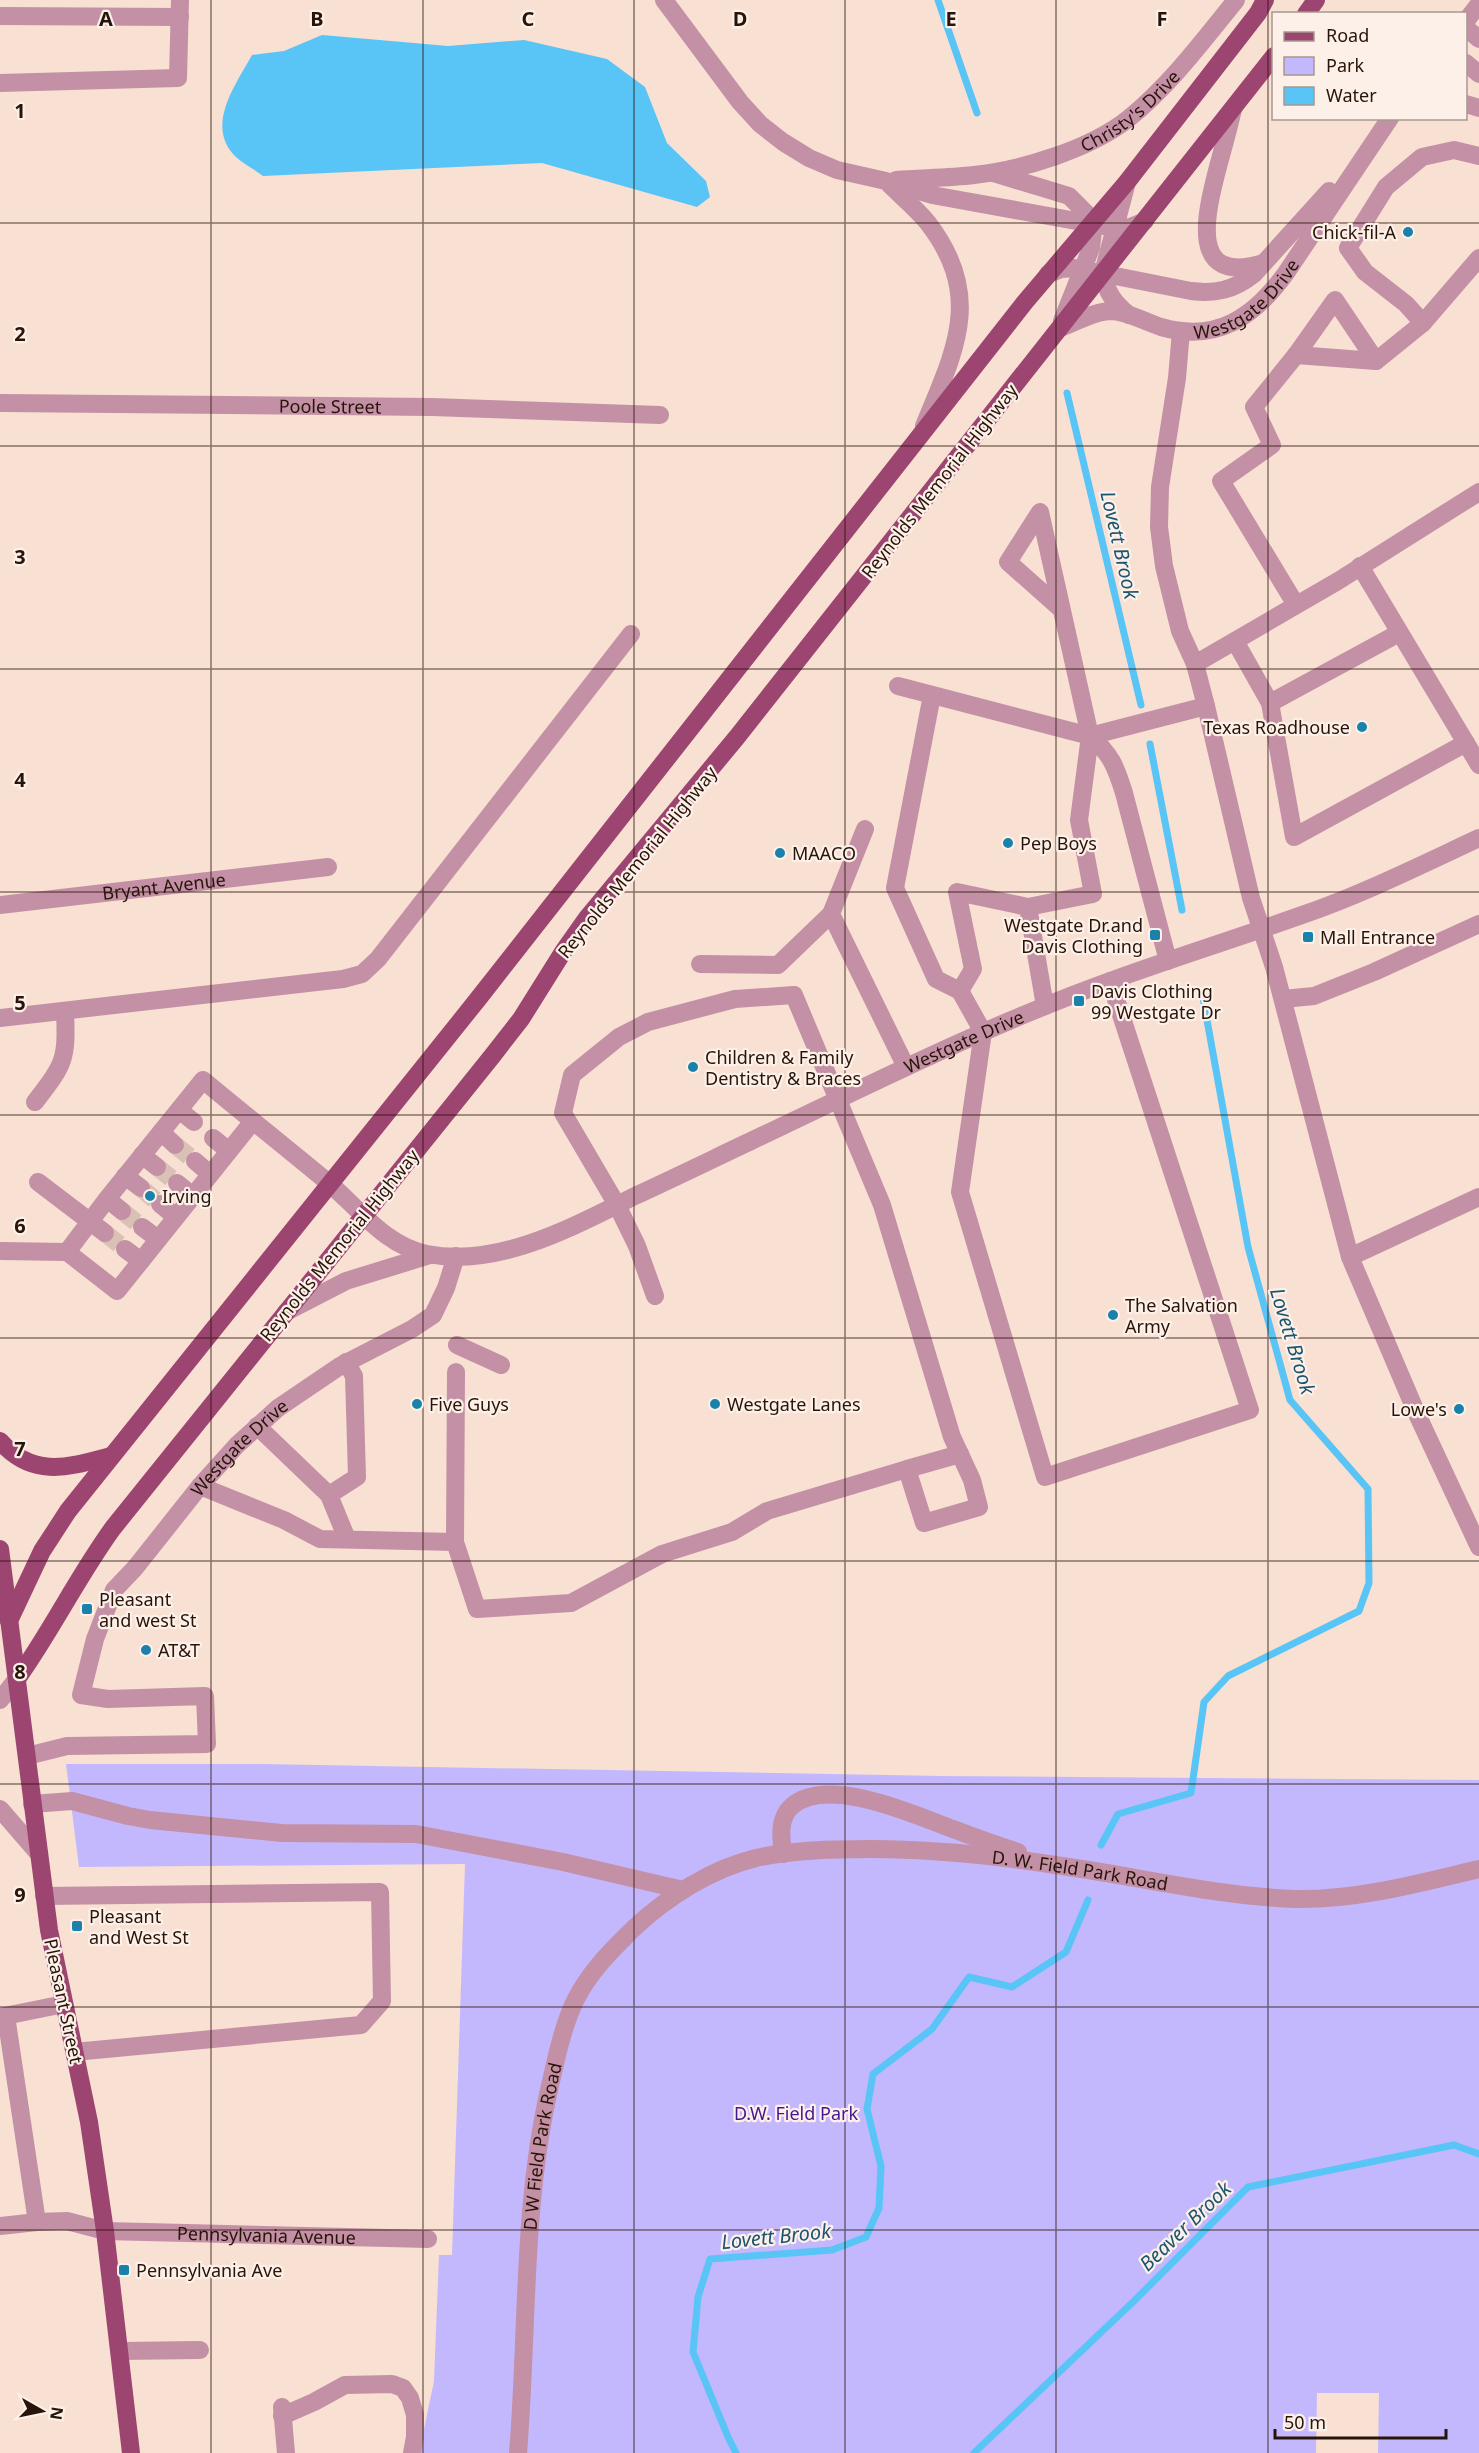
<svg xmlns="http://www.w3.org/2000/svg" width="1479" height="2453" viewBox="0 0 1479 2453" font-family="'Noto Sans',sans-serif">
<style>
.green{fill:#c3b8fd}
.water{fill:#59c4f6}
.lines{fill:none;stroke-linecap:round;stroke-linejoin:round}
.stream{stroke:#59c4f6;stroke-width:7}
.minor-tunnel{stroke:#d9c1b5;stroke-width:18;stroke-dasharray:18 9;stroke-linecap:butt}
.minor{stroke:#c390a6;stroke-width:18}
.major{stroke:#9d4571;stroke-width:18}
.grid{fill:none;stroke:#281408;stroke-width:1.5;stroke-opacity:0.55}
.poi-dot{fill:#1a81ab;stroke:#fcf0e9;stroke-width:2}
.labels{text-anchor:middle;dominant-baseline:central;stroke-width:4.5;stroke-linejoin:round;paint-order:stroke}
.street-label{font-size:18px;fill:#281408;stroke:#fcf0e9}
.poi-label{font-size:18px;fill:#281408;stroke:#fcf0e9;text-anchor:start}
.park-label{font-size:18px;fill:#451792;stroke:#fcf0e9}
.water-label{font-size:20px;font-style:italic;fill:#1c556f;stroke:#fcf0e9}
.grid-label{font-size:20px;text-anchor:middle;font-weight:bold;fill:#281408;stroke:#fcf0e9;stroke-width:4.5;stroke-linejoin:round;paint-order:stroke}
</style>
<rect width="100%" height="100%" fill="#f8e0d3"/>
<!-- green -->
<path class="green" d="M66,1764H262L942,1776L1479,1780V2453H1378L1379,2393H1317L1316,2453H419L434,2381L439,2255H452L465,1864L79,1867Z"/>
<!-- water -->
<path class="water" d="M322,35L448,46L524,40L607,59L645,87L667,143L706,181L710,197L697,207L542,163L263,176C254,169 240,162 233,154C206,123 237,83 252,55L284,51Z"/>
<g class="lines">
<!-- stream -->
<g class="stream">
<path d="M938,0L977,113"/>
<path d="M1067,393L1141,705"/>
<path d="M1150,744L1182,910"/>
<path d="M1101,1845L1118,1814L1191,1793L1204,1702L1228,1676L1359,1611L1369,1583L1368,1489L1290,1400L1248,1247L1203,998"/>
<path d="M736,2453L728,2437L693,2352L698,2297L710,2259L832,2250L866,2237L879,2208L881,2166L867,2109L873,2074L932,2029L969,1977L1012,1987L1066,1952L1088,1900"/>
<path d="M974,2453L1134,2301L1248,2187L1454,2145L1479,2154"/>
</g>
<!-- minor-tunnel -->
<g class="minor-tunnel">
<path d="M175,1145L195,1161"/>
<path d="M157,1167L177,1183"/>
<path d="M141,1188L160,1204"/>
<path d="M122,1211L142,1227"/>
<path d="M105,1233L125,1249"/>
</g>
<!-- minor -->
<g class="minor">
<path d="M664,0L740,102L760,124L783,142L809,158L837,170L886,181L932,195L1115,228L1130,227L1145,221"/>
<path d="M0,16L180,17"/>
<path d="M1466,21L1479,4"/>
<path d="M1466,28L1479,39"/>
<path d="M1466,63L1479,74"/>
<path d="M0,83L178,78L180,0"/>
<path d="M1466,104L1479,108"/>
<path d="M1233,109C1229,127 1224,145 1219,163C1208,206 1184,287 1263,263"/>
<path d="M993,173L1069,196L1088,215L1093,231L1091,248L1062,321"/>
<path id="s1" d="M896,180C922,178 949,178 974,175C1022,170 1090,149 1128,119C1170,85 1202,42 1236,0"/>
<path d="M1127,182L1103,273C1106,292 1114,303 1129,315"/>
<path d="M889,184C902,197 917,209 928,223C985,297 954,352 924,426"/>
<path d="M1048,274L1061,269L1075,268L1191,291C1216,294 1234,290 1254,274L1329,191"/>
<path d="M1423,323L1406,304L1365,272L1348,248L1386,187L1422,157L1454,150L1479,156"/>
<path id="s2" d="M1060,328C1076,322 1095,311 1112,311C1129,312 1145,322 1161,327C1217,343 1254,317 1286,273L1390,118"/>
<path d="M1181,331L1177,378L1160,487L1159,527L1164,566L1180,631L1195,664L1206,706L1251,898L1274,967L1350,1257L1479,1197"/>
<path d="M1296,355L1335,300L1376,361"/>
<path id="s3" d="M0,403L432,407L660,415"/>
<path d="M1296,605L1221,481L1272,445L1254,407L1296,355L1376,361L1423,323L1479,258"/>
<path d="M1061,609L1008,562L1040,512L1090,736L1206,706"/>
<path d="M1235,641L1270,703L1294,837L1466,743L1360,566"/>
<path d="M1195,664L1338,581L1479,492"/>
<path d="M898,686L1090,736C1111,754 1116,767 1124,793L1168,961"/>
<path d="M932,695L895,888L936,979L960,991L973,969L957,892L1028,907L1045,1006"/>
<path d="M1270,703L1399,633"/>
<path d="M1466,743L1479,765"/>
<path d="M865,829L831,914L906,1067"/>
<path id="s4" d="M0,905L328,867"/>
<path d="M1028,907L1093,894L1079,820L1090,736"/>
<path d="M700,964L778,965L831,914"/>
<path d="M960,991L983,1032L960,1192L1045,1477L1250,1410L1110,981"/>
<path d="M1283,999L1314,996L1374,972L1479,924"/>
<path d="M0,1018L343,979L362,974L378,959L631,634"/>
<path d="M35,1102C65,1063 67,1060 65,1011"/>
<path d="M179,1110L194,1122"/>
<path d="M161,1132L175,1145"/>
<path d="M213,1138L229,1151"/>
<path d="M142,1155L157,1167"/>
<path d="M195,1161L210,1174"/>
<path d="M125,1176L141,1188"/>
<path d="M38,1182L105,1233"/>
<path d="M177,1183L193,1196"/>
<path d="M107,1199L122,1211"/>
<path d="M160,1204L176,1217"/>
<path d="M142,1227L158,1239"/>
<path d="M125,1249L141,1261"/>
<path id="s5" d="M0,1251L67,1252L107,1199L203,1080C245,1115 288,1149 330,1184C360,1210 386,1246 427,1254C500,1268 574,1226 637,1195C676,1177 715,1158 753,1140C846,1096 938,1050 1033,1011C1121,974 1212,947 1302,915C1363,894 1421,865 1479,838"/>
<path d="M67,1252L117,1291L253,1121"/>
<path d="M1350,1257L1417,1414L1479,1547"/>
<path d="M286,1312L346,1281L430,1255"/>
<path d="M457,1345L501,1365"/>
<path d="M456,1372L455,1542L477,1609L571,1603L662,1554L732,1532L767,1511L907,1469L924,1523L979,1507L972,1480L952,1437L882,1205L794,995L735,999L648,1022L619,1037L572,1075L563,1113L617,1205L637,1246L655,1296"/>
<path d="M257,1426L329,1495L347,1539"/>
<path d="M907,1469L960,1454"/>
<path d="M200,1486L284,1520L320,1539L455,1542"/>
<path d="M329,1495L357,1477L354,1376L346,1362"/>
<path d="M0,1700L17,1679"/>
<path id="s6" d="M27,1756L67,1746L207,1744L205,1696L108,1699L81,1695L95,1639L114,1590L135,1568L200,1486L237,1445L278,1408L340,1366L412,1329L433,1315L446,1288L456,1256"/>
<path d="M32,1804L72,1801L128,1816L150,1820L282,1833L416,1834L563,1862L683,1890"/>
<path d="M0,1809L39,1854"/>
<path d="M783,1854C781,1838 778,1818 792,1806C828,1775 915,1815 953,1829C974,1837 996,1845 1018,1852"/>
<path d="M44,1896L380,1892L382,2001L361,2025L74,2052"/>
<path d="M6,2016L37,2222"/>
<path d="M0,2017L64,2004"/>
<path id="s7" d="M0,2226L37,2222L67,2221L105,2231L428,2239"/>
<path d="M120,2351L200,2350"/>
<path d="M282,2407L286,2453"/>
<path d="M282,2416L314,2402L345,2385L392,2384L403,2388L410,2398L415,2415V2437L412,2453"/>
<path id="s8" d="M518,2453C528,2332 522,2209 549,2090C556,2060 562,2028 575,2001C589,1972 611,1951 633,1929C667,1897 711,1869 756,1858C793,1850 832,1849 870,1849C934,1849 999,1856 1062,1866C1140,1877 1217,1896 1296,1899C1358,1900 1419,1883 1479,1869"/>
</g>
<!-- major -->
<g class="major">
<path d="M1306,14L1316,0"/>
<path d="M0,1441C33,1479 69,1467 111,1456"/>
<path d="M0,1549L49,1930L89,2122L105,2231L131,2453"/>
<path d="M9,1621L42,1551L68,1511L478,999L1025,302L1127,182L1258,13L1265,0"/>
<path d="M17,1679C52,1630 78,1576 113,1528L493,1055L521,1019L563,952L587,918L737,737L1274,56"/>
</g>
</g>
<!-- grid -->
<path class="grid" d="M211,0V2453M423,0V2453M634,0V2453M845,0V2453M1056,0V2453M1268,0V2453M0,223H1479M0,446H1479M0,669H1479M0,892H1479M0,1115H1479M0,1338H1479M0,1561H1479M0,1784H1479M0,2007H1479M0,2230H1479"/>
<!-- markers -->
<g class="poi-dot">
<circle cx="1408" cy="232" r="6"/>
<circle cx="1362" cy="727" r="6"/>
<circle cx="1008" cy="843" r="6"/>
<circle cx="780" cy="853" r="6"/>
<rect x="1149" y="929" width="12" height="12" rx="3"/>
<rect x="1302" y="931" width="12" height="12" rx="3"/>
<rect x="1073" y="995" width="12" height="12" rx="3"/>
<circle cx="693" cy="1067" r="6"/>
<circle cx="150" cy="1196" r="6"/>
<circle cx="1113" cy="1315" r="6"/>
<circle cx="417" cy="1404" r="6"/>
<circle cx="715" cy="1404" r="6"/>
<circle cx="1459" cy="1409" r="6"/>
<rect x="81" y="1603" width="12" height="12" rx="3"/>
<circle cx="146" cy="1650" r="6"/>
<rect x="71" y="1920" width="12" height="12" rx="3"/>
<rect x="118" y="2264" width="12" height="12" rx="3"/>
</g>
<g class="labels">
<!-- street labels -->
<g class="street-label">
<text stroke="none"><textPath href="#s1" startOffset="250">Christy's Drive</textPath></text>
<text stroke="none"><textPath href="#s2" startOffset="204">Westgate Drive</textPath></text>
<text stroke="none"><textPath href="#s3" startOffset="330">Poole Street</textPath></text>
<text transform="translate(939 481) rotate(-52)">Reynolds Memorial Highway</text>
<text transform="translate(637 862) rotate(-51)">Reynolds Memorial Highway</text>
<text stroke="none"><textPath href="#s4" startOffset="165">Bryant Avenue</textPath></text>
<text stroke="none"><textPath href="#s5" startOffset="1155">Westgate Drive</textPath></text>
<text transform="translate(339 1245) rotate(-51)">Reynolds Memorial Highway</text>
<text stroke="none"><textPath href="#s6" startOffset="654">Westgate Drive</textPath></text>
<text stroke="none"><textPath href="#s8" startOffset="1020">D. W. Field Park Road</textPath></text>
<text transform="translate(64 2001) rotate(78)">Pleasant Street</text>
<text stroke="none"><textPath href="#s8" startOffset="308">D W Field Park Road</textPath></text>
<text stroke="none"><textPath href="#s7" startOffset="268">Pennsylvania Avenue</textPath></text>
</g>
<!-- poi labels -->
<g class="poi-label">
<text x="1396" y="232" text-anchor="end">Chick-fil-A</text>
<text x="1350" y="727" text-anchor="end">Texas Roadhouse</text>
<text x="1020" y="843">Pep Boys</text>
<text x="792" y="853">MAACO</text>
<text x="1143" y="925" text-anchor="end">Westgate Dr.and<tspan x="1143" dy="21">Davis Clothing</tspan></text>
<text x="1320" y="937">Mall Entrance</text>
<text x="1091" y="991">Davis Clothing<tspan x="1091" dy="21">99 Westgate Dr</tspan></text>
<text x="705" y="1057">Children &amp; Family<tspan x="705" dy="21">Dentistry &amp; Braces</tspan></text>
<text x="162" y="1196">Irving</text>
<text x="1125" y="1305">The Salvation<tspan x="1125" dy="21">Army</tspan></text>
<text x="429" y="1404">Five Guys</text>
<text x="727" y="1404">Westgate Lanes</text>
<text x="1447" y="1409" text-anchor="end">Lowe's</text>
<text x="99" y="1599">Pleasant<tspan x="99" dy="21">and west St</tspan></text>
<text x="158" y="1650">AT&amp;T</text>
<text x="89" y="1916">Pleasant<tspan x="89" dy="21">and West St</tspan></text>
<text x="136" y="2270">Pennsylvania Ave</text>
</g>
<!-- park labels -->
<g class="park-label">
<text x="796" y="2113">D.W. Field Park</text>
</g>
<!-- water labels -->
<g class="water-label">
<text transform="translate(1120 545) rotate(77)">Lovett Brook</text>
<text transform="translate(1293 1341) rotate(73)">Lovett Brook</text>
<text transform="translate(1185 2226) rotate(-44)">Beaver Brook</text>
<text transform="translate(776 2236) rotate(-6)">Lovett Brook</text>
</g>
</g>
<g class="grid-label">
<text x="106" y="26">A</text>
<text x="317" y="26">B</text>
<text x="528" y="26">C</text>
<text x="740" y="26">D</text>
<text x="951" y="26">E</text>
<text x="1162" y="26">F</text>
<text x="20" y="118">1</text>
<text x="20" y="341">2</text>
<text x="20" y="564">3</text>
<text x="20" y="787">4</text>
<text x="20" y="1010">5</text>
<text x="20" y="1233">6</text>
<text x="20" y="1456">7</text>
<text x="20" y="1679">8</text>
<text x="20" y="1902">9</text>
</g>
<!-- legend -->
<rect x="1272" y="12" width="195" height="108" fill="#fcf0e9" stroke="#a7988f" stroke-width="1.5"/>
<rect x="1284" y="32" width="30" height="9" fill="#9d4571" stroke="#a7988f" stroke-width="1.5"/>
<text x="1326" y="42" font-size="18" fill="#281408">Road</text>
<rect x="1284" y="57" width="30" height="18" fill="#c3b8fd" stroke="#a7988f" stroke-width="1.5"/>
<text x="1326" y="72" font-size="18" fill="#281408">Park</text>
<rect x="1284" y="87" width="30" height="18" fill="#59c4f6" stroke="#a7988f" stroke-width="1.5"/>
<text x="1326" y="102" font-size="18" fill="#281408">Water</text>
<!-- north arrow -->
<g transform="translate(42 2411) rotate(99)" stroke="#fcf0e9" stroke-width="4.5" paint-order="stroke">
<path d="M0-4.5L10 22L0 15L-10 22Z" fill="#281408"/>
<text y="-9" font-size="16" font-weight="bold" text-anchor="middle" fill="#281408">N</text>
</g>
<!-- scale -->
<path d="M1275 2429v9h171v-9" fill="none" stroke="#281408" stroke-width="3"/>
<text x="1284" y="2429" font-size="18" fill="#281408" stroke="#fcf0e9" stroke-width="4.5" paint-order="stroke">50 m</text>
</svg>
